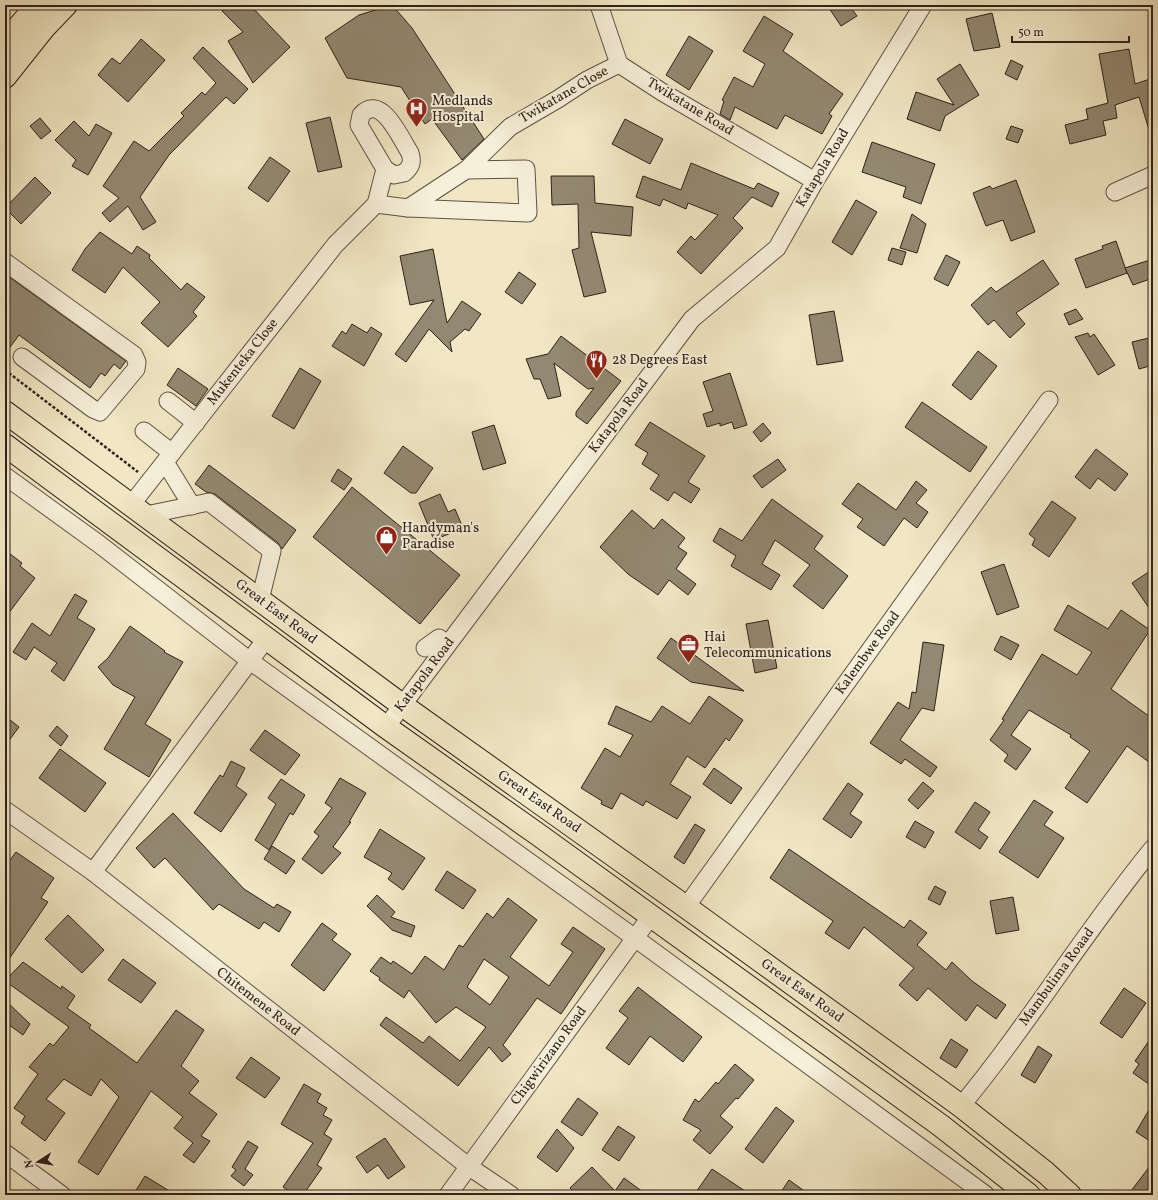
<svg xmlns="http://www.w3.org/2000/svg" width="1158" height="1200" viewBox="0 0 1158 1200" font-family="Vollkorn,serif">
<style>
.building{fill:#938871;stroke:#2e2118;fill-rule:evenodd}
.lines{fill:none;stroke-linecap:round;stroke-linejoin:round}
.minor-casing{stroke:#5f5243;stroke-width:19}
.major-casing{stroke:#2e2118;stroke-width:24}
.path{stroke:#2e2118;stroke-width:2.5;stroke-dasharray:3 2;stroke-linecap:butt}
.minor{stroke:#f6efd9;stroke-width:17}
.major{stroke:#f1e7c4;stroke-width:22}
.labels{text-anchor:middle;dominant-baseline:central;stroke-width:4;stroke-linejoin:round;paint-order:stroke}
.street-label{font-size:14px;fill:#2e2118;stroke:#f6efd9}
.poi-label{font-size:14px;fill:#2e2118;stroke:#f6efd9;text-anchor:start}
</style>
<rect width="100%" height="100%" fill="#f1e7c4"/>
<filter id="stains"><feTurbulence type="fractalNoise" baseFrequency=".005" numOctaves="4"/><feColorMatrix values="0 0 0 0 .2 0 0 0 0 .09 0 0 0 0 .02 0 0 0 .5 -.17"/></filter>
<radialGradient id="worn" r=".72"><stop offset=".6" stop-color="#630" stop-opacity="0"/><stop offset="1" stop-color="#630" stop-opacity=".3"/></radialGradient>
<!-- building -->
<g class="building">
<path d="M229,5H250L290,47L253,83L228,41L243,32L222,11Z"/>
<path d="M392,5L412,28L484,139L462,160L432,119L425,124L401,87L347,78L325,38L359,15Z"/>
<path d="M827,5H849L857,16L841,26Z"/>
<path d="M992,13L1000,47L974,51L966,19Z"/>
<path d="M764,16L793,34L783,51L843,94L829,114L832,116L822,134L785,115L777,129L735,107L730,120L720,114L724,101L722,100L734,77L753,87L765,64L743,51Z"/>
<path d="M689,36L713,51L689,90L666,75Z"/>
<path d="M141,39L165,60L128,102L98,75L112,58L120,64Z"/>
<path d="M203,47L248,89L234,104L226,97L169,155L140,197L156,222L143,230L128,206L110,222L102,213L119,198L103,186L134,141L149,151L184,116L181,113L202,92L205,95L216,83L193,58Z"/>
<path d="M1129,49L1135,84L1153,78V132L1150,133L1139,97L1115,105L1117,118L1103,121L1106,135L1070,144L1065,125L1088,119L1086,109L1108,103L1099,54Z"/>
<path d="M1011,60L1023,66L1017,80L1005,74Z"/>
<path d="M960,64L979,95L945,116L940,131L907,119L916,92L954,105L937,79Z"/>
<path d="M330,117L342,167L318,172L306,123Z"/>
<path d="M40,118L51,131L41,139L30,126Z"/>
<path d="M625,119L663,139L650,164L612,144Z"/>
<path d="M74,121L89,136L96,124L112,133L88,175L72,166L76,160L55,140Z"/>
<path d="M1011,126L1023,130L1018,143L1006,139Z"/>
<path d="M872,142L935,164L921,204L903,197L906,187L862,172Z"/>
<path d="M270,157L290,171L268,202L248,188Z"/>
<path d="M691,163L754,189L758,183L779,193L772,207L752,197L733,218L743,228L701,274L677,252L691,236L695,240L718,215L688,203L686,209L663,199L660,206L636,197L643,176L681,190Z"/>
<path d="M551,176H594L595,203L633,207L631,236L591,232L606,292L584,297L572,250L579,248L578,204L552,205Z"/>
<path d="M35,177L51,193L21,224L5,208Z"/>
<path d="M1016,180L1035,232L1011,241L1003,220L986,226L973,193L990,186L992,189Z"/>
<path d="M856,200L877,212L852,255L832,242Z"/>
<path d="M912,214L926,224L917,253L900,248Z"/>
<path d="M100,232L132,254L137,246L150,255L149,258L181,290L187,283L205,297L193,312L197,316L168,347L141,323L160,302L123,267L105,293L72,270L85,249Z"/>
<path d="M1116,241L1127,273L1086,288L1075,259L1103,249L1102,246Z"/>
<path d="M892,248L906,252L902,265L888,260Z"/>
<path d="M433,249L447,323L462,301L481,314L469,331L465,329L450,342L452,352L429,329L406,362L395,354L434,300L410,305L400,256Z"/>
<path d="M946,255L960,262L948,286L934,279Z"/>
<path d="M1153,259V278L1133,285L1125,268Z"/>
<path d="M1043,260L1059,284L1016,313L1025,324L1010,338L994,320L988,325L971,305L991,287L996,292Z"/>
<path d="M519,272L536,284L522,304L505,292Z"/>
<path d="M5,274L126,361L120,369L114,364L105,376L101,373L90,388L19,335L5,354Z"/>
<path d="M1076,309L1083,319L1069,325L1064,314Z"/>
<path d="M834,311L843,361L817,365L809,315Z"/>
<path d="M352,324L367,333L371,327L382,334L364,366L332,346L342,331L346,334Z"/>
<path d="M1088,333L1090,337L1094,334L1115,365L1098,375L1075,337Z"/>
<path d="M561,336L621,381L587,424L576,416V412L594,388L588,389L554,363L561,396L548,399L540,379H534L526,359L548,354Z"/>
<path d="M1153,337V365L1139,369L1132,342Z"/>
<path d="M978,351L997,366L971,400L952,385Z"/>
<path d="M178,368L208,389L196,406L167,385Z"/>
<path d="M300,368L321,381L294,429L272,416Z"/>
<path d="M730,373L747,425L734,429L732,422L720,426V423L707,427L703,414L713,411L703,382Z"/>
<path d="M922,402L987,447L970,472L905,427Z"/>
<path d="M650,422L705,456L688,482L700,489L691,503L674,492L668,501L650,489L659,475L642,464L648,453L635,445Z"/>
<path d="M763,423L771,433L761,442L753,432Z"/>
<path d="M494,425L506,463L483,470L472,432Z"/>
<path d="M403,446L433,468L416,493H411L384,473Z"/>
<path d="M1096,449L1128,474L1115,491L1098,478L1090,489L1075,477Z"/>
<path d="M778,459L786,470L762,488L753,476Z"/>
<path d="M209,465L296,530L282,549L278,543L215,494L206,492L195,484Z"/>
<path d="M338,469L352,479L344,490L331,481Z"/>
<path d="M916,481L927,490L916,503L928,512L917,528L904,518L884,546L857,527L863,519L842,504L858,483L896,510Z"/>
<path d="M352,487L460,575L420,624L313,537Z"/>
<path d="M440,494L448,512L455,509L463,528L434,540L419,503Z"/>
<path d="M772,499L823,536L814,549L848,576L823,609L793,586L810,565L775,540L762,564L780,575L771,590L731,566L736,556L713,541L720,528L742,541Z"/>
<path d="M1052,501L1076,518L1049,557L1032,545L1035,539L1029,534Z"/>
<path d="M632,510L654,529L662,519L685,538L678,547L687,553L676,569L696,584L688,595L669,580L658,595L628,574L600,547Z"/>
<path d="M5,550L22,563L20,566L35,578L5,618Z"/>
<path d="M1004,564L1019,607L997,615L981,572Z"/>
<path d="M1153,569V614L1132,583Z"/>
<path d="M75,594L87,601L77,618L95,629L64,681L51,671L57,663L34,647L26,660L13,652L32,623L50,636Z"/>
<path d="M1068,605L1108,629L1121,610L1150,630L1111,689L1153,719V765L1127,746L1087,803L1065,788L1090,751L1070,737L1071,735L1029,710L1011,735L1031,749L1016,770L1004,761L1008,755L990,740L1004,720L1002,719L1042,654L1077,675L1092,652L1054,630Z"/>
<path d="M768,620L777,668L755,673L746,624Z"/>
<path d="M130,626L165,651L164,652L183,662L145,724L171,740L149,777L104,749L135,697L113,685L98,667L108,658Z"/>
<path d="M1001,636L1019,645L1011,660L994,650Z"/>
<path d="M671,638L744,691L691,682L657,658Z"/>
<path d="M923,642L944,645L934,711L922,708L900,740L937,767L930,777L905,759L901,764L870,743L898,702L909,709L912,692L916,693Z"/>
<path d="M709,696L743,720L729,741L726,738L705,768L687,756L670,784L691,797L677,819L646,801L643,806L621,793L612,809L601,804L602,801L581,788L605,748L620,757L633,735L608,724L616,706L651,722L662,706L690,724Z"/>
<path d="M5,716L19,727L5,746Z"/>
<path d="M57,726L68,736L61,746L49,736Z"/>
<path d="M265,730L300,755L285,775L250,750Z"/>
<path d="M60,749L106,783L85,812L39,778Z"/>
<path d="M231,761L245,768L236,786L247,794L221,832L194,813L220,775L223,777Z"/>
<path d="M714,768L742,788L731,804L703,784Z"/>
<path d="M340,778L366,793L349,822H351L333,847L341,853L322,874L302,859L319,836L314,832L332,808L325,803Z"/>
<path d="M281,779L305,795L293,815L290,813L269,850L255,840L276,804L268,798Z"/>
<path d="M923,782L934,791L918,809L908,800Z"/>
<path d="M848,783L863,794L850,814L862,822L851,838L823,819Z"/>
<path d="M1034,800L1053,812L1044,825L1064,838L1038,878L999,852Z"/>
<path d="M975,802L990,812L978,830L988,837L980,849L955,832Z"/>
<path d="M173,813L244,889L274,908L277,904L291,912L279,932L264,922L259,929L219,904L213,910L165,858L154,868L136,848Z"/>
<path d="M915,821L934,832L925,848L906,837Z"/>
<path d="M695,824L705,830L684,864L674,857Z"/>
<path d="M380,829L425,858L403,890L388,879L392,873L364,857Z"/>
<path d="M272,846L295,861L286,874L264,859Z"/>
<path d="M789,849L904,928L910,920L927,933L917,945L946,970L952,962L972,981L1006,1005L996,1019L977,1005L966,1021L928,988L917,1001L899,985L914,968L864,927L849,949L825,933L833,921L770,878Z"/>
<path d="M16,852L54,878L41,898L48,902L5,965V867Z"/>
<path d="M447,871L476,890L463,909L435,890Z"/>
<path d="M935,886L946,892L940,905L928,899Z"/>
<path d="M377,895L395,912L391,917L415,926L411,937L392,930L367,906Z"/>
<path d="M1013,897L1019,930L996,934L990,901Z"/>
<path d="M508,898L537,920L510,957L549,986L573,952L561,944L573,927L605,949L561,1014L537,998L503,1045L511,1054L502,1062L489,1047L458,1086L380,1025L386,1017L423,1043L429,1036L460,1061L486,1027L456,1007L436,1023L409,990L404,998L379,980L380,978L370,971L381,957L391,964L393,961L412,974L425,956L444,970L459,945L463,947L487,913L493,918ZM484,959L509,977L490,1005L467,987Z"/>
<path d="M68,915L104,950L82,973L45,939Z"/>
<path d="M322,923L337,934L332,940L351,954L324,991L291,965Z"/>
<path d="M123,959L156,983L141,1003L108,980Z"/>
<path d="M23,962L61,989L62,986L75,996L67,1008L91,1025L89,1028L137,1063L176,1010L204,1030L181,1066L199,1081L189,1093L217,1114L201,1136L210,1141L194,1163L183,1155L193,1143L174,1128L183,1117L151,1091L98,1175L78,1162L119,1097L101,1079L91,1096L64,1079L46,1099L65,1113L45,1141L21,1123L25,1116L14,1108L38,1074L29,1067L50,1043L53,1046L69,1027L5,981Z"/>
<path d="M638,987L702,1037L683,1062L650,1036L629,1065L606,1048L628,1018L619,1011Z"/>
<path d="M1124,988L1146,1003L1122,1038L1100,1023Z"/>
<path d="M5,1000L30,1024L23,1035L5,1022Z"/>
<path d="M1153,1035V1087L1133,1073L1139,1064L1135,1061Z"/>
<path d="M951,1039L968,1050L956,1068L940,1058Z"/>
<path d="M1038,1046L1052,1055L1035,1083L1021,1075Z"/>
<path d="M251,1057L280,1078L265,1098L236,1078Z"/>
<path d="M735,1064L754,1080L738,1099L736,1098L720,1116L733,1127L710,1154L693,1140L701,1130L683,1120L695,1099L699,1102L716,1082L718,1084Z"/>
<path d="M304,1084L321,1094L317,1102L327,1108L323,1115L332,1120L324,1134L332,1139L317,1165L322,1168L303,1195H294L283,1187L313,1143L281,1124Z"/>
<path d="M578,1098L598,1113L582,1136L561,1122Z"/>
<path d="M1153,1103V1143L1136,1132Z"/>
<path d="M776,1107L794,1121L763,1163L745,1149Z"/>
<path d="M618,1126L635,1137L619,1161L602,1150Z"/>
<path d="M557,1129L574,1148L557,1172L537,1157Z"/>
<path d="M385,1138L405,1167L388,1179L378,1165L367,1173L356,1157Z"/>
<path d="M248,1141L258,1147L245,1169L253,1175L244,1186L231,1176L236,1170L232,1167Z"/>
<path d="M1153,1162V1195H1128Z"/>
<path d="M592,1167L615,1191L624,1178L647,1195H577L570,1188Z"/>
<path d="M712,1169L751,1195H694Z"/>
<path d="M145,1176L176,1195H133Z"/>
<path d="M789,1180L810,1195H779Z"/>
</g>
<g class="lines">
<defs>
<g id="minor">
<path d="M599,5L619,64L662,92L815,181"/>
<path d="M1115,192L1153,175"/>
<path d="M376,204L408,208L466,170L510,127L558,99L587,80L619,64"/>
<path d="M408,208L528,213L526,169L466,170"/>
<path d="M5,262L134,355L137,362L136,369L100,412L93,409L22,357"/>
<path d="M168,401L196,423"/>
<path d="M144,431L172,453"/>
<path d="M165,462L192,506"/>
<path d="M5,476L99,544L250,661L635,938L986,1195"/>
<path d="M131,505L335,245L376,204L385,169L359,125L361,115C381,92 401,139 410,153C413,162 411,167 404,173L394,175L385,169"/>
<path d="M146,515L209,502L272,551L260,600"/>
<path d="M425,648L439,638L447,645"/>
<path d="M386,727L692,319L777,248L815,181L923,5"/>
<path d="M5,810L93,872L468,1166L511,1195"/>
<path d="M93,872L266,639"/>
<path d="M686,907L1049,400"/>
<path d="M961,1106C1029,1024 1085,931 1153,848"/>
<path d="M5,1153L62,1195"/>
<path d="M448,1195L651,916"/>
</g>
<g id="major">
<path d="M5,43L37,5"/>
<path d="M5,77L44,28L66,5"/>
<path d="M5,412L402,705L686,907L961,1106L1046,1173L1070,1195"/>
<path d="M5,445L386,727L536,833L940,1125L1029,1195"/>
</g>
</defs>
<!-- minor casing -->
<use href="#minor" class="minor-casing"/>
<!-- major casing -->
<use href="#major" class="major-casing"/>
<!-- path -->
<path class="path" d="M5,370L138,472"/>
<!-- minor -->
<use href="#minor" class="minor"/>
<!-- major -->
<use href="#major" class="major"/>
</g>
<!-- icons -->
<defs>
<symbol id="hospital-pin" viewBox="-11 -11 22 30"><path d="M0 17L-7.5 6A9.5 9.5 0 1 1 7.5 6Z" fill="#8f2418" stroke="#f6efd9"/><path d="M-5-5h3v3.5h4V-5h3V5h-3V1.5h-4V5h-3Z" fill="#fff"/></symbol>
<symbol id="restaurant-pin" viewBox="-11 -11 22 30"><path d="M0 17L-7.5 6A9.5 9.5 0 1 1 7.5 6Z" fill="#8f2418" stroke="#f6efd9"/><path d="M-5-6h1v4h1v-4h1v4h1v-4h1v5L-1.5 .5V6h-2V.5L-5-1ZM5-6V6H3V1.5H1.5Q1.5-4 5-6Z" fill="#fff"/></symbol>
<symbol id="shop-pin" viewBox="-11 -11 22 30"><path d="M0 17L-7.5 6A9.5 9.5 0 1 1 7.5 6Z" fill="#8f2418" stroke="#f6efd9"/><path d="M-5-2.5h2.3a2.7 3.5 0 0 1 5.4 0H5L5.5 6h-11ZM-1.5-2.5h3a1.5 2.3 0 0 0-3 0Z" fill="#fff"/></symbol>
<symbol id="office-pin" viewBox="-11 -11 22 30"><path d="M0 17L-7.5 6A9.5 9.5 0 1 1 7.5 6Z" fill="#8f2418" stroke="#f6efd9"/><path d="M-6-3h4V-5.5h4V-3h4V5H-6ZM-1-4.5V-3h2v-1.5ZM-6 0V1H6V0Z" fill="#fff"/></symbol>
</defs>
<g fill-rule="evenodd">
<use href="#hospital-pin" x="404" y="96" width="25" height="34"/>
<use href="#restaurant-pin" x="584" y="348" width="25" height="34"/>
<use href="#shop-pin" x="374" y="524" width="25" height="34"/>
<use href="#office-pin" x="676" y="632" width="25" height="34"/>
</g>
<g class="labels">
<!-- street labels -->
<g class="street-label">
<text transform="translate(564 95) rotate(-30)">Twikatane Close</text>
<text transform="translate(690 107) rotate(31)">Twikatane Road</text>
<text transform="translate(823 168) rotate(-59)">Katapola Road</text>
<text transform="translate(243 362) rotate(-52)">Mukenteka Close</text>
<text transform="translate(619 416) rotate(-53)">Katapola Road</text>
<text transform="translate(276 612) rotate(37)">Great East Road</text>
<text transform="translate(868 653) rotate(-54)">Kalembwe Road</text>
<text transform="translate(425 675) rotate(-53)">Katapola Road</text>
<text transform="translate(539 802) rotate(35)">Great East Road</text>
<text transform="translate(1057 977) rotate(-54)">Mambulima Roaad</text>
<text transform="translate(802 991) rotate(36)">Great East Road</text>
<text transform="translate(258 1002) rotate(38)">Chitemene Road</text>
<text transform="translate(549 1056) rotate(-54)">Chigwirizano Road</text>
</g>
<!-- poi labels -->
<g class="poi-label">
<text x="432" y="101">Medlands<tspan x="432" dy="16">Hospital</tspan></text>
<text x="612" y="360">28 Degrees East</text>
<text x="402" y="528">Handyman's<tspan x="402" dy="16">Paradise</tspan></text>
<text x="704" y="637">Hai<tspan x="704" dy="16">Telecommunications</tspan></text>
</g>
</g>
<!-- margin -->
<rect width="1158" height="1200" fill="none" stroke="#f1e7c4" stroke-width="20"/>
<rect x="6" y="6" width="1146" height="1188" fill="none" stroke="#2e2118" stroke-width="2"/>
<rect x="10" y="10" width="1138" height="1180" fill="none" stroke="#2e2118"/>
<!-- north arrow -->
<g transform="translate(38 1162) rotate(258)" stroke="#f6efd9" stroke-width="3" paint-order="stroke">
<path d="M0-3L7 15L0 10L-7 15Z" fill="#2e2118"/>
<text y="-6" font-size="11" font-weight="bold" text-anchor="middle" fill="#2e2118">N</text>
</g>
<!-- scale -->
<path d="M1012 36v6h117v-6" fill="none" stroke="#2e2118" stroke-width="2"/>
<text x="1018" y="36" font-size="12" fill="#2e2118" stroke="#f6efd9" stroke-width="3" paint-order="stroke">50 m</text>
<rect width="100%" height="100%" filter="url(#stains)"/>
<rect width="100%" height="100%" fill="url(#worn)"/>
</svg>
